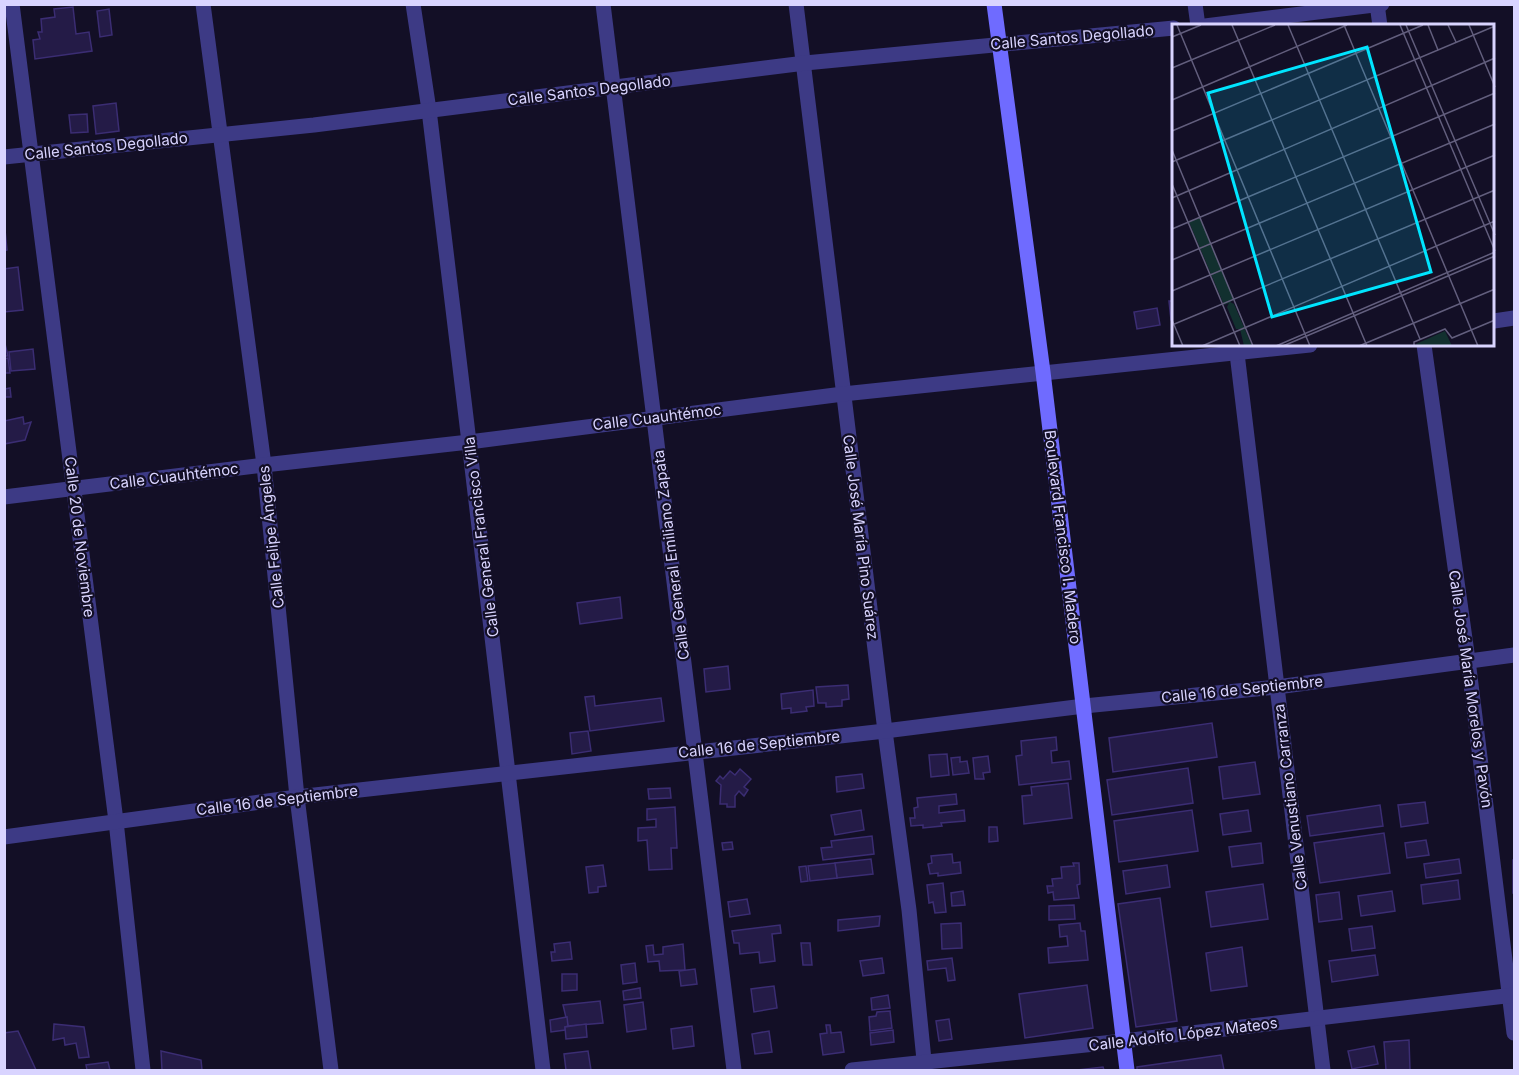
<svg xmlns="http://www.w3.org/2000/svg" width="1519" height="1075" viewBox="0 0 1519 1075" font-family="Inter,sans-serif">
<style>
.building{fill:#241b47;stroke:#3b2d73;stroke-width:1.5}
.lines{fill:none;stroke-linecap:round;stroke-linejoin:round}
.street{stroke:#3d3a85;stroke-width:15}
.secondary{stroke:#6f6bff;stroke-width:15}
.labels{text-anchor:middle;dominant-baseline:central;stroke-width:4.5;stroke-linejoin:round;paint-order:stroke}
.street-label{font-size:15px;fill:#d9d4ff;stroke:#130f26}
.inset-road{fill:none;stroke:#625e7d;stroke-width:1.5}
.view{fill:#00e5ff;fill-opacity:0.15;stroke:#00e5ff;stroke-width:3}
.inset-edge{fill:none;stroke:#d9d4ff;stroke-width:3}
</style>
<rect width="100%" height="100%" fill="#130f26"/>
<!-- building -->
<g class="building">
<path d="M73,7L76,34L89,32L92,51L35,59L33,40L40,39L38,32H42L41,19L55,17L54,9Z"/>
<path d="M109,9L112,35L100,37L97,11Z"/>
<path d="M116,103L119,131L96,134L93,106Z"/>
<path d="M87,114L88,132L71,133L69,115Z"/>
<path d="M4,220L7,250L4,251Z"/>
<path d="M18,267L23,310L4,312V269Z"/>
<path d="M1169,301H1174V320H1171Z"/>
<path d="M1157,308L1160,325L1137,329L1134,312Z"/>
<path d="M4,340L8,356H4Z"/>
<path d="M33,349L35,369L11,371L9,352Z"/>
<path d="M8,358L10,373H4V359Z"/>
<path d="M4,384L5,389L10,388L11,397H4Z"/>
<path d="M23,417L24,424L31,422L25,440L4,444V421Z"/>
<path d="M620,597L622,618L580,624L577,603Z"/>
<path d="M728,666L730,689L706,692L704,669Z"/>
<path d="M848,685L849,699L842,700V706L826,707V703H818L816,687Z"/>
<path d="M813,690L814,706L806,707L807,711L791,713V708L782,709L781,694Z"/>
<path d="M594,696L595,706L661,698L664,721L590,731L585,697Z"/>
<path d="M1212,723L1217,757L1113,772L1109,738Z"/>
<path d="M588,731L591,751L572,754L570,733Z"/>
<path d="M1056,737L1057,750L1051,751L1052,763L1069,761L1071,779L1019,785L1016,756L1022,755L1021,741Z"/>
<path d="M947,754L949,775L931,777L929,755Z"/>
<path d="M988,756L990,772L983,773L984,779H975L973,758Z"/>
<path d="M960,757V762L967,761L969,773L953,775L951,758Z"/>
<path d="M1255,762L1260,794L1223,799L1219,767Z"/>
<path d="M1188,768L1193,803L1112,815L1107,780Z"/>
<path d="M740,769L751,779L744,787L748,790L744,796L739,791L735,796V807H727V804H720L721,785L716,781L720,776L723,779L730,771L735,775Z"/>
<path d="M862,774L864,788L837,792L836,777Z"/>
<path d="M1068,783L1072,818L1024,824L1022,796L1032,795L1031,787Z"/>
<path d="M670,788L671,798L649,799L648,789Z"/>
<path d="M956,794L957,804L939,806V813L964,810L965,821L941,823L942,826L923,828V825L911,826L910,818H915L914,808L918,807L917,798Z"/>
<path d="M1425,802L1428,823L1401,827L1398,805Z"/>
<path d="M1380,805L1383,826L1310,836L1307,816Z"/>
<path d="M675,807L677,848H671L672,869L649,870L647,840L638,841V828L656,827V819L647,820V809Z"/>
<path d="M861,810L864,830L835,835L831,815Z"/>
<path d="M1192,810L1198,851L1119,862L1114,821Z"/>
<path d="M1248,810L1251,831L1223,835L1220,814Z"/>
<path d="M989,827H997L998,841L989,842Z"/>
<path d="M1384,833L1390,873L1320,883L1314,843Z"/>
<path d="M872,836L874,854L823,860L821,848L832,847L831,841Z"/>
<path d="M1426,840L1429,855L1407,858L1405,843Z"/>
<path d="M732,842L733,849L723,850L722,843Z"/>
<path d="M1261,843L1263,863L1232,867L1229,847Z"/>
<path d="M952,854L953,863L960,862L961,873L938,876V873L930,874L928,864L932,863L931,856Z"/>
<path d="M871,859L873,874L837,878L835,863Z"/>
<path d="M1459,859L1461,873L1426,878L1424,864Z"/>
<rect x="1513" y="860" width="1" height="33"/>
<path d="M835,863L837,878L810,881L808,866Z"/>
<path d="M1073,863H1079L1080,884L1077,885L1079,898L1054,900L1053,892L1048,893L1047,886H1053L1052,879L1062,878L1061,867L1074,866Z"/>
<path d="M603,865L606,886L598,887V892L589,893L586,867Z"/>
<path d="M1167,865L1170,887L1126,894L1123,871Z"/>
<path d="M806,866L808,881L801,882L799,867Z"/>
<path d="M1458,880L1460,899L1423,904L1421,885Z"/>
<path d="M943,883L946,912L935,913L933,902L929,903L927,885Z"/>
<path d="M1263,884L1268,919L1211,927L1206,892Z"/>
<path d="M963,891L965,905L952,906L951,893Z"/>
<path d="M1392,891L1395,911L1361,916L1358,896Z"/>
<path d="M1339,892L1342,919L1319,922L1316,895Z"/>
<path d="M1160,898L1177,1021L1136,1027L1118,904Z"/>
<path d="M747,899L750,914L730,917L728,902Z"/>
<path d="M1074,905L1075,919L1049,920V906Z"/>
<path d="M880,916L879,926L838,931V920Z"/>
<path d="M961,923L962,948L942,949L941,924Z"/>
<path d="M1080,923L1081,931H1085L1088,960L1049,963L1048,948L1068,946L1067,936L1060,937L1059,925Z"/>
<path d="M780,925L781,933L772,934L775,961L760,963L759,952L740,954L739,943H734L732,931Z"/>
<path d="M1372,926L1375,948L1352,951L1349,929Z"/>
<path d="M570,942L572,959L552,961L551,952H555L554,944Z"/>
<path d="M801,943H810L812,965H803Z"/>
<path d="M683,944L685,970L660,971L659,961L648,962L646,946L653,945L654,955L663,954V947Z"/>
<path d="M1242,947L1247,986L1211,991L1206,953Z"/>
<path d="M1375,955L1378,975L1332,982L1329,961Z"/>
<path d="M882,958L884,973L863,976L860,961Z"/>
<path d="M952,958L955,980L948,981L946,968L928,970L927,961Z"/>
<path d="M635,963L637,982L623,984L621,965Z"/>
<path d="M695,969L697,984L681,986L679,971Z"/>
<path d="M562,974H577V990L562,991Z"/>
<path d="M1087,985L1093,1028L1025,1038L1019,994Z"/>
<path d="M774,986L777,1008L754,1012L751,989Z"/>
<path d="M640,988L641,998L624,1000L623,991Z"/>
<path d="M888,995L890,1008L872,1010L871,998Z"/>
<path d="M600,1001L603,1023L568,1026L563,1005Z"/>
<path d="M643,1002L646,1029L627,1032L624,1005Z"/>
<path d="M890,1011L892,1028L870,1031L869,1017L876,1016L877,1012Z"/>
<path d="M567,1017L568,1026L565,1027V1030L551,1032L550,1020Z"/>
<path d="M949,1019L952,1039L939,1041L936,1021Z"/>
<path d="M54,1024L84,1027L89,1057L79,1058L76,1043L65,1045L64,1038L53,1040Z"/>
<path d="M586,1024L587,1037L566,1039L565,1027Z"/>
<path d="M826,1025H830L831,1033L841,1032L844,1052L823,1055L820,1034L827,1033Z"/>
<path d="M692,1026L694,1046L673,1049L671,1029Z"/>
<path d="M893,1030L894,1042L871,1045L870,1033Z"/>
<path d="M18,1031L36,1070H4V1033Z"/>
<path d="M769,1031L772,1052L755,1054L752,1034Z"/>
<path d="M1409,1040L1410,1070H1386L1384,1042Z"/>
<path d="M1374,1046L1378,1064L1352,1069L1348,1051Z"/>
<path d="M161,1051L201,1060L202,1070H162Z"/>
<path d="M588,1051L591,1070H566L564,1054Z"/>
<path d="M1221,1055L1224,1070H1137V1067Z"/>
<path d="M108,1062L110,1070H87L86,1065Z"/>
<path d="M1103,1067L1104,1070H1077Z"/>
</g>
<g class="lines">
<!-- street -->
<g class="street">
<path d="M12,4L116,821L143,1070"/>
<path d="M203,4L264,465L297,797L331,1070"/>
<path d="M413,4L429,110L469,442L543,1070"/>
<path d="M603,4L734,1070"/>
<path d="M796,4L885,731L909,910L925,1070"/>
<path d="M1195,4L1198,26"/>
<path d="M1377,4L1380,26"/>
<path d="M1205,26L1382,4"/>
<path d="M4,157L314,125L805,63L1174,28"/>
<path d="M1494,321L1514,318"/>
<path d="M1236,345L1323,1070"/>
<path d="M1424,345L1468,660L1514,1033"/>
<path d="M4,497L264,465L469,442L843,394L1310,345"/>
<path d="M4,837L297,797L885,731L1084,706L1277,687L1514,655"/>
<path d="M852,1070L1123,1041L1514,995"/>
</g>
<!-- secondary -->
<path class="secondary" d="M994,4L1043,372L1127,1070"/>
</g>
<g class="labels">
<!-- street labels -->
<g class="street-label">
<text transform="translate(1072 37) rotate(-5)">Calle Santos Degollado</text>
<text transform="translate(589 90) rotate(-7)">Calle Santos Degollado</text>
<text transform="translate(106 146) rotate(-6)">Calle Santos Degollado</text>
<text transform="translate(657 417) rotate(-7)">Calle Cuauhtémoc</text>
<text transform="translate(174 476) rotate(-7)">Calle Cuauhtémoc</text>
<text transform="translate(80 537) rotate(83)">Calle 20 de Noviembre</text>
<text transform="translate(271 537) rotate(-96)">Calle Felipe Ángeles</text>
<text transform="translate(481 537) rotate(-97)">Calle General Francisco Villa</text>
<text transform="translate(861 537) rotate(83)">Calle José María Pino Suárez</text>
<text transform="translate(1063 537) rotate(83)">Boulevard Francisco I. Madero</text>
<text transform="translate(671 555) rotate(-97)">Calle General Emiliano Zapata</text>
<text transform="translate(1242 689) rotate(-6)">Calle 16 de Septiembre</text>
<text transform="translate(1471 689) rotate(82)">Calle José María Morelos y Pavón</text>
<text transform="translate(759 744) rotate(-6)">Calle 16 de Septiembre</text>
<text transform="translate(1290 797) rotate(-97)">Calle Venustiano Carranza</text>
<text transform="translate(277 800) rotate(-7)">Calle 16 de Septiembre</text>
<text transform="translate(1183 1034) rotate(-7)">Calle Adolfo López Mateos</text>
</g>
</g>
<!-- overview -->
<g transform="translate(1172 24)">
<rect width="322" height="322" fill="#130f26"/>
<path d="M28,194L62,276L58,278L62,280L80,322H72L68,305H64L55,283L57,279L52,281L17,198ZM273,307L280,322H245L244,320Z" fill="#12302f"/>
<path class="inset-road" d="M5,1L138,322M60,1L195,322M116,1L248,315M172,1L306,322M228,1L323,227M234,1L323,211M256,1L266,26M276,1L284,18M297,1L323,63M0,13L29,1M0,44L103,1M0,76L175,1M0,107L251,1M0,126L81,322M0,138L323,2M0,160L68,322M0,174L323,34M0,205L323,69M0,236L323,100M0,267L323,131M0,296L11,322M0,301L323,166M30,322L323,197M104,322L323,228M111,322L323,232M187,322L323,265M242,322V318L273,305L280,314L323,296"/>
<path class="view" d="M195,23L259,248L100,293L36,69Z"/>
<rect width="322" height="322" class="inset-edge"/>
</g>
<!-- border -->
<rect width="1519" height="1075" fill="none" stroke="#d9d4ff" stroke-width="12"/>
</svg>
